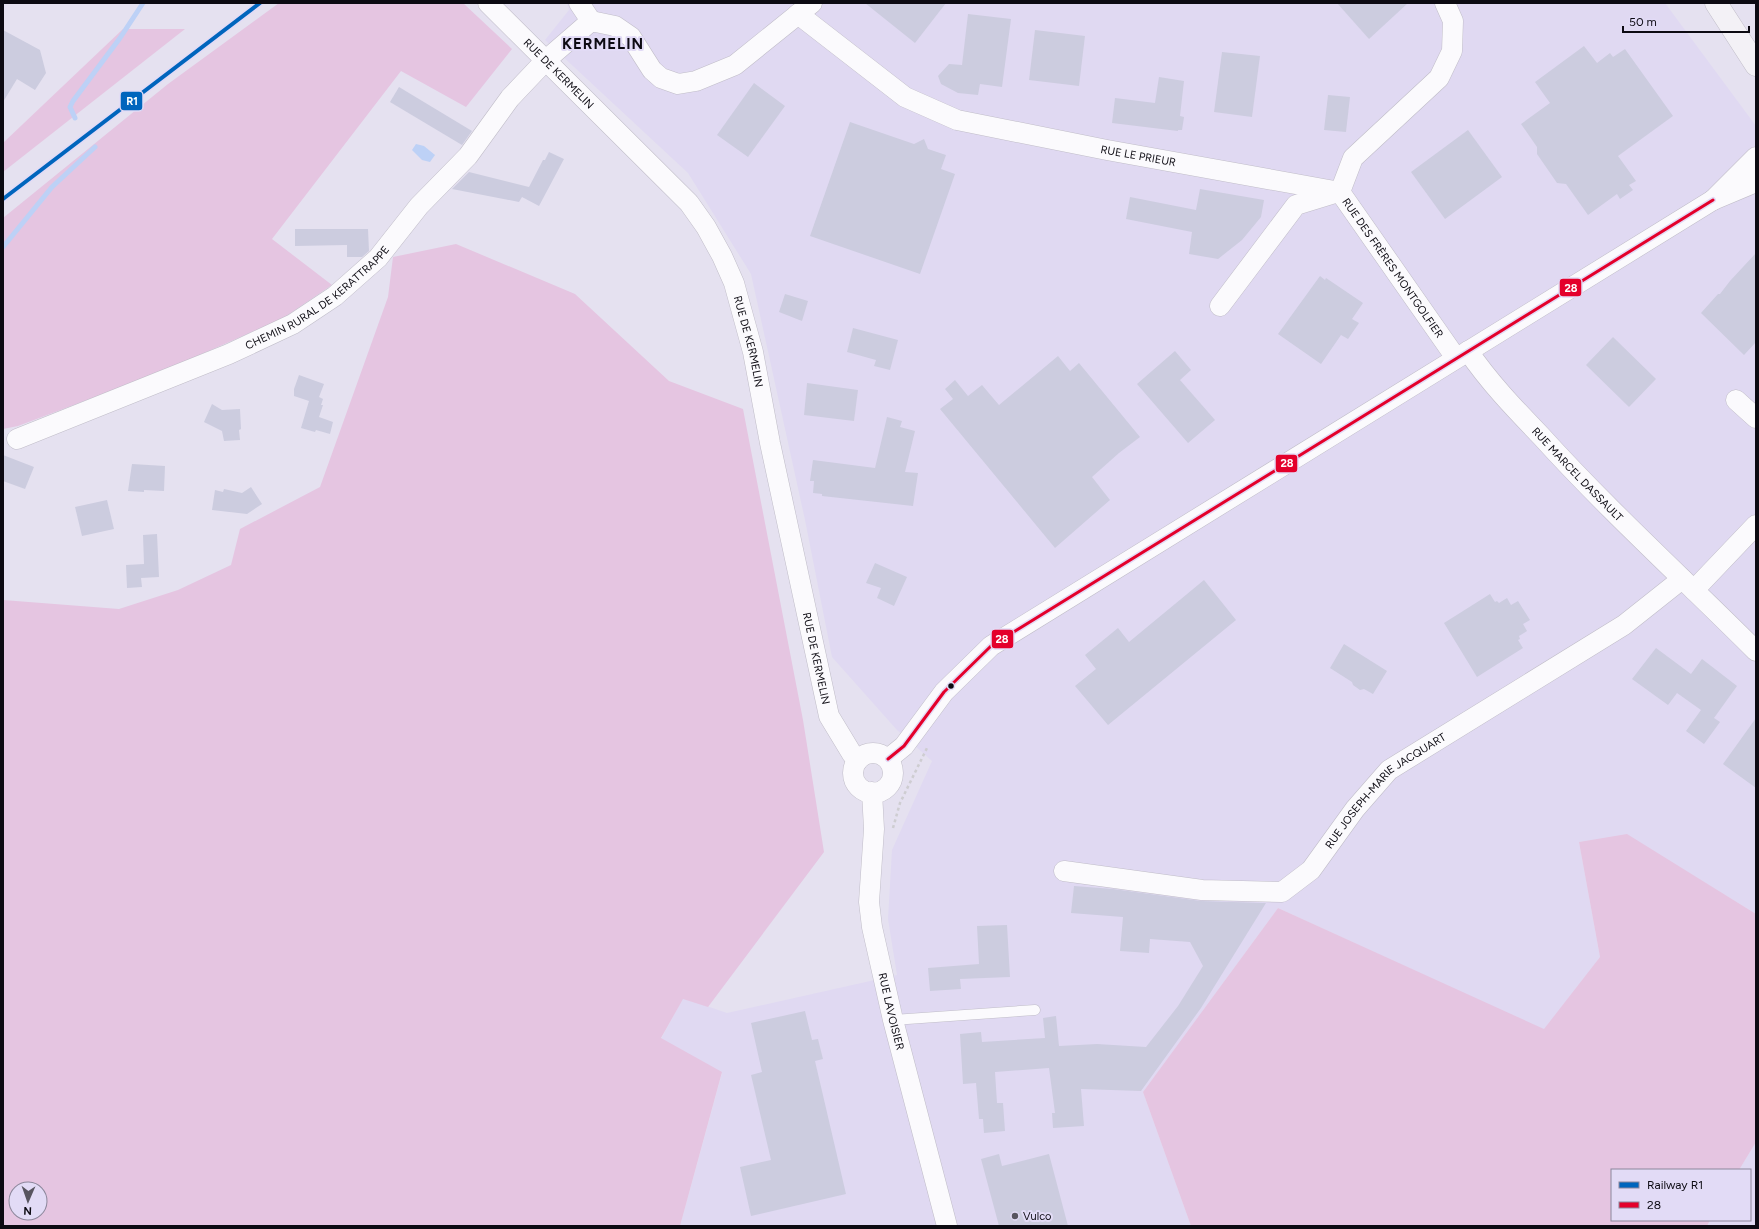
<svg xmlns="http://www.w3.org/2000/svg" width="1759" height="1229" viewBox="0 0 1759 1229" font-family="Figtree,sans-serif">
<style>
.built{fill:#e0d9f2}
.green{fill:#e5c5e1;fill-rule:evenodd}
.water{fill:#bdd1f6}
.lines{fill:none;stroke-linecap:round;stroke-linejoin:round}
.stream{stroke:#bdd1f6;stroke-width:5}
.building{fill:#ccccdf}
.service-casing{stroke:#c0bdc8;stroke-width:11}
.minor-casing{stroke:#c0bdc8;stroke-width:21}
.secondary-casing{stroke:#c0bdc8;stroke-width:23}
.path{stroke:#cecdd1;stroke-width:2.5;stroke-dasharray:3 3;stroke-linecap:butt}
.service{stroke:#fbfafd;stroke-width:10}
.minor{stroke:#fbfafd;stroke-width:20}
.secondary{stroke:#f3f1f6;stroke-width:22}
.bus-1-casing{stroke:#e2dbf6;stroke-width:6}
.bus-1{stroke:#e4002b;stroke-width:3}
.rail-1-casing{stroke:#e2dbf6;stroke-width:7}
.rail-1{stroke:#0065bd;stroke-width:4}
.bus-dot{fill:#0c0a12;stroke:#e2dbf6;stroke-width:1.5}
.poi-dot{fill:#585560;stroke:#e2dbf6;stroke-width:1.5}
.labels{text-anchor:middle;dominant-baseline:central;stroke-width:4;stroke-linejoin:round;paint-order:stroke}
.street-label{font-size:11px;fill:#0c0a12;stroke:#e2dbf6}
.poi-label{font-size:11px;fill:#0c0a12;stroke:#e2dbf6;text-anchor:start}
.district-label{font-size:15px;font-weight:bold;letter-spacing:1px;fill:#0c0a12;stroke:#e2dbf6}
.line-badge{stroke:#e2dbf6;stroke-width:1.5}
.badge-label{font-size:11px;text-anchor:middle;font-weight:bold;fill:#fff}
</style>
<rect width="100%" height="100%" fill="#e5e1f0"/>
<!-- built -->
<g class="built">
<path d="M567,3H1665L1756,126V914L1627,835L1579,842L1600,957L1544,1030L1278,908L1143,1092L1191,1226H680L722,1073L661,1039L683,998L727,1013L897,975L888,919L892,850L932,761L897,730L832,657L805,520L751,274L688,173L545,40L569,10Z"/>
<path d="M1756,1142V1226H1707L1710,1220H1750V1170H1739Z"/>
</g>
<!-- green -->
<g class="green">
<path d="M279,3H463L512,49L466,107L401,71L272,239L332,285L282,319L156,374L18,426L3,429V218L168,84Z"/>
<path d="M123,29H185L3,172V143Z"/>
<path d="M456,244L575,294L669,381L743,409L803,720L824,852L708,1007L683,999L661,1038L722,1072L680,1226H3V600L119,609L178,590L231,565L240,529L320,487L388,297L393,257ZM16,1189H40V1213H16Z"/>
<path d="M1627,834L1756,914V1142L1739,1170H1612V1220H1710L1707,1226H1191L1143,1092L1278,908L1544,1029L1600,957L1579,842Z"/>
</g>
<!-- water -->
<path class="water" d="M416,144L424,146L435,155L430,162L422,160L412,150Z"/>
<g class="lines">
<!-- stream -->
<g class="stream">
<path d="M75,118L70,107L73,101L120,38L143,3"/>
<path d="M3,247L52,187L95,147"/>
</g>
</g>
<!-- building -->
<g class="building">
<path d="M865,3H946L915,43Z"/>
<path d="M1337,3H1408L1369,39Z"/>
<path d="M968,14L1011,19L1002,87L980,84L978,95L958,93L941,84L938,76L949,64L962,65Z"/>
<path d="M3,30L40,50L46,73L35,90L17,79L3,102Z"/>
<path d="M1035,30L1085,36L1079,86L1029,80Z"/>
<path d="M1584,46L1597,63L1610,53L1613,57L1625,49L1673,116L1618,156L1636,181L1629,185L1633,190L1620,199L1617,194L1588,215L1566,184L1557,183L1537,154V147L1521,124L1550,103L1535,82Z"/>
<path d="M1222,52L1260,56L1252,117L1214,112Z"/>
<path d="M1159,77L1184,81L1180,116L1184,117L1182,130H1178V131L1112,123L1115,98L1155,103Z"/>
<path d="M754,83L785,106L748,157L717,135Z"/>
<path d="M399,87L472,131L462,145L390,102Z"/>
<path d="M1328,95L1350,97L1346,132L1324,130Z"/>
<path d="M850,122L914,144L924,139L928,149L946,155L941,169L955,174L920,274L810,236Z"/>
<path d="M1468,130L1502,177L1445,219L1411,172Z"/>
<path d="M549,152L564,159L539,206L522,197L519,202L452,189L469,172L529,187L543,160H545Z"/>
<path d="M1200,189L1264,200L1261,217L1242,240L1218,259L1189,254L1192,232L1126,219L1130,197L1196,210Z"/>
<path d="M295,229H368L369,251L362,257H347V245L295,246Z"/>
<path d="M1756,253V342L1744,355L1701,313L1718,294H1720L1730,281Z"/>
<path d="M1320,276L1325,280L1326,278L1363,303L1352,319L1359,323L1348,339L1341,335L1321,364L1278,334Z"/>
<path d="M785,294L808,301L802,321L779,312Z"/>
<path d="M853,328L898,340L890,370L874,366L876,360L847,352Z"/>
<path d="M1613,337L1656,379L1629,407L1586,365Z"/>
<path d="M1175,351L1191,370L1180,380L1215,420L1188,443L1137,384Z"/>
<path d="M1058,356L1070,371L1079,363L1140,437L1119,453L1092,477L1110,500L1055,548L940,409L953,399L945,389L955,380L968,396L982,385L999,405Z"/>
<path d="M299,375L324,384L319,397L323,399L321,405H323L319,417L333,422L330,434L316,430L315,432L301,428L309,401L294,396V389Z"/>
<path d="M807,383L858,390L854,421L804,415Z"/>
<path d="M212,404L222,410L240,409L241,429L239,430L240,440L224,441L222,431L204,422Z"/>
<path d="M887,417L902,421L900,427L915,431L905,472L918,473L913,506L822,496V494L813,493L814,481H810L813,460L875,468Z"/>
<path d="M3,455L34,467L25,489L3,481Z"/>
<path d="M132,464L165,466L164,491L144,490V492L128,491Z"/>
<path d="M251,487L262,504L247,514L212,510L215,490L223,492L224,489L242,493Z"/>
<path d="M107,500L114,529L82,536L75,507Z"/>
<path d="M157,534L159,577L141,578L142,587L127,588L126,565L144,564L143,535Z"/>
<path d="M875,563L907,577L894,606L877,598L881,588L866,583Z"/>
<path d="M1204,580L1236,620L1108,725L1075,686L1096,669L1085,655L1118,628L1129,642Z"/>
<path d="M1490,594L1495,602L1497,601L1499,603L1507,598L1511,605L1518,601L1530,620L1523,624L1527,631L1519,636L1520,639L1518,640L1523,648L1477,677L1444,623Z"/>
<path d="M1344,644L1387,671L1373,694L1364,689L1360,690L1353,685L1352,682L1330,668Z"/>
<path d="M1656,648L1691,674L1702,659L1737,686L1714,718L1720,722L1704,744L1686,731L1701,710L1677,693L1668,705L1632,679Z"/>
<path d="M1756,718V788L1723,764Z"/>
<path d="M1074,886L1113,889L1201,901L1266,903L1201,1008L1141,1091L1081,1089L1084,1126L1053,1128L1052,1113H1055L1049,1068L995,1072L997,1103H1003L1005,1131L984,1133L983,1119H979L976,1083L963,1084L960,1034L981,1032L982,1042L1045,1038L1043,1018L1056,1016L1059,1046L1097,1044L1146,1047L1178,1006L1203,966L1190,942L1150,939L1149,953L1120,951L1123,917L1071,913Z"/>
<path d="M1007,925L1010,977L960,979L961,989L930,991L928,968L979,964L977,926Z"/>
<path d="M805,1011L812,1040L818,1039L823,1059L815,1061L846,1194L751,1216L740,1167L771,1160L751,1075L762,1072L751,1023Z"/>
<path d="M999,1154L1002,1166L1049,1154L1068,1226H999L981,1159Z"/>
</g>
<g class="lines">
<defs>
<path id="service" d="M893,1020L1035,1010"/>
<g id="minor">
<path id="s1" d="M488,3L689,203L706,227L722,256L734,283L753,352L770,443L829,716L852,754L858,760"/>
<path d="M579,3L591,21"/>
<path id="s2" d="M1445,3L1453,21L1452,51L1439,78L1353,158L1340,192L1456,358"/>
<path id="s3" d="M798,14L905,97L957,120L1107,150L1340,192"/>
<path d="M1756,157L1713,200L1756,182"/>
<path d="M1220,306L1296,205L1335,193"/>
<path id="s4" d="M1468,351C1489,382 1515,409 1541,436C1609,511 1684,579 1756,651"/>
<path d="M1736,400L1756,418"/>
<path id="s5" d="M17,439L229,354L293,324L335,296L378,258L419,206L468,156L510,98L546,60L591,21L615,26L631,37L652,70L661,78L678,84L696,81L735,65L812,3"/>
<path d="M1694,590L1756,525"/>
<circle cx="873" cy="773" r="20"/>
<path d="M888,759L904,746L944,692L991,646L1713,200"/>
<path id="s6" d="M872,792L874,829L869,902L872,927L893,1020L947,1226"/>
<path id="s7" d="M1064,871L1202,890L1282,892L1311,870L1355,809L1389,770L1624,625L1682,579"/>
</g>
<path id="secondary" d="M1716,3L1756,65"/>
</defs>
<!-- service casing -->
<use href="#service" class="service-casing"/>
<!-- minor casing -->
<use href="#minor" class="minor-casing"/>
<!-- secondary casing -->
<use href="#secondary" class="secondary-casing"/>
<!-- path -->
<path class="path" d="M893,828L900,803L927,748"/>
<!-- service -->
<use href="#service" class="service"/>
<!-- minor -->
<use href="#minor" class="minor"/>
<!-- secondary -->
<use href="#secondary" class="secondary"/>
<defs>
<path id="bus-1" d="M888,759L904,746L944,692L991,646L1713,200"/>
</defs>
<!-- bus-1 casing -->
<use href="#bus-1" class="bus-1-casing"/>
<!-- bus-1 -->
<use href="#bus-1" class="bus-1"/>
<defs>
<path id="rail-1" d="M3,199L260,3"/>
</defs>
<!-- rail-1 casing -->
<use href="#rail-1" class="rail-1-casing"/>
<!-- rail-1 -->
<use href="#rail-1" class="rail-1"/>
</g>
<!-- markers -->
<circle class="bus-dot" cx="951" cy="686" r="3.5"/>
<circle class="poi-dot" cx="1015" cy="1216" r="4"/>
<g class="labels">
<!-- street labels -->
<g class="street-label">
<text stroke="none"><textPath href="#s1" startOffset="100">RUE DE KERMELIN</textPath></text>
<text stroke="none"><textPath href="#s3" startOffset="377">RUE LE PRIEUR</textPath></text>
<text stroke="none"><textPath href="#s2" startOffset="326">RUE DES FRÈRES MONTGOLFIER</textPath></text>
<text stroke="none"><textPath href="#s5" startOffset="334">CHEMIN RURAL DE KERATTRAPPE</textPath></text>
<text stroke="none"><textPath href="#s1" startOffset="436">RUE DE KERMELIN</textPath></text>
<text stroke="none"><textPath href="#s4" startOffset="165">RUE MARCEL DASSAULT</textPath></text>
<text stroke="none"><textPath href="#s1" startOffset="760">RUE DE KERMELIN</textPath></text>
<text stroke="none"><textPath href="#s7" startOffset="366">RUE JOSEPH-MARIE JACQUART</textPath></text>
<text stroke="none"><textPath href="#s6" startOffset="222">RUE LAVOISIER</textPath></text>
</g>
<!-- poi labels -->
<g class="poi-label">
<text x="1023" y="1216">Vulco</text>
</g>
<!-- district labels -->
<g class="district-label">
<text x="603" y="44">KERMELIN</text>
</g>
</g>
<g class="line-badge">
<rect x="120" y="91" width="23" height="20" rx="4" fill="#0065bd"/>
<rect x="1559" y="278" width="23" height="19" rx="4" fill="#e4002b"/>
<rect x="1275" y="454" width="23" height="19" rx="4" fill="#e4002b"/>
<rect x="991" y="629" width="23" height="20" rx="4" fill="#e4002b"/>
</g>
<g class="badge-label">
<text x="132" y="105">R1</text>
<text x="1571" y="292">28</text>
<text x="1287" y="467">28</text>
<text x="1002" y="643">28</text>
</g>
<!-- border -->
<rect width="1759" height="1229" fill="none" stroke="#0c0a12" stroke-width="8"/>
<!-- legend -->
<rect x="1611" y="1169" width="140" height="52" fill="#e2dbf6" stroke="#8c879b"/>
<rect x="1619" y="1182" width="20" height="6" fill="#0065bd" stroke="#8c879b"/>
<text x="1647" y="1189" font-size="12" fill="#0c0a12">Railway R1</text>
<rect x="1619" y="1202" width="20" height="6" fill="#e4002b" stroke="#8c879b"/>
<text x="1647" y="1209" font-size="12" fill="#0c0a12">28</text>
<!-- north arrow -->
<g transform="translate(28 1201) rotate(182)"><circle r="19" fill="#e2dbf6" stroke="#8c879b"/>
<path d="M0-3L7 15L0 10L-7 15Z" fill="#585560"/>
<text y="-6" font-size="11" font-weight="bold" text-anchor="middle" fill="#0c0a12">N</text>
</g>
<!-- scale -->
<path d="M1623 26v6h126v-6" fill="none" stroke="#0c0a12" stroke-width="2"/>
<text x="1629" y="26" font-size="12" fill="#0c0a12" stroke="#e2dbf6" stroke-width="3" paint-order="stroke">50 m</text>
</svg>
